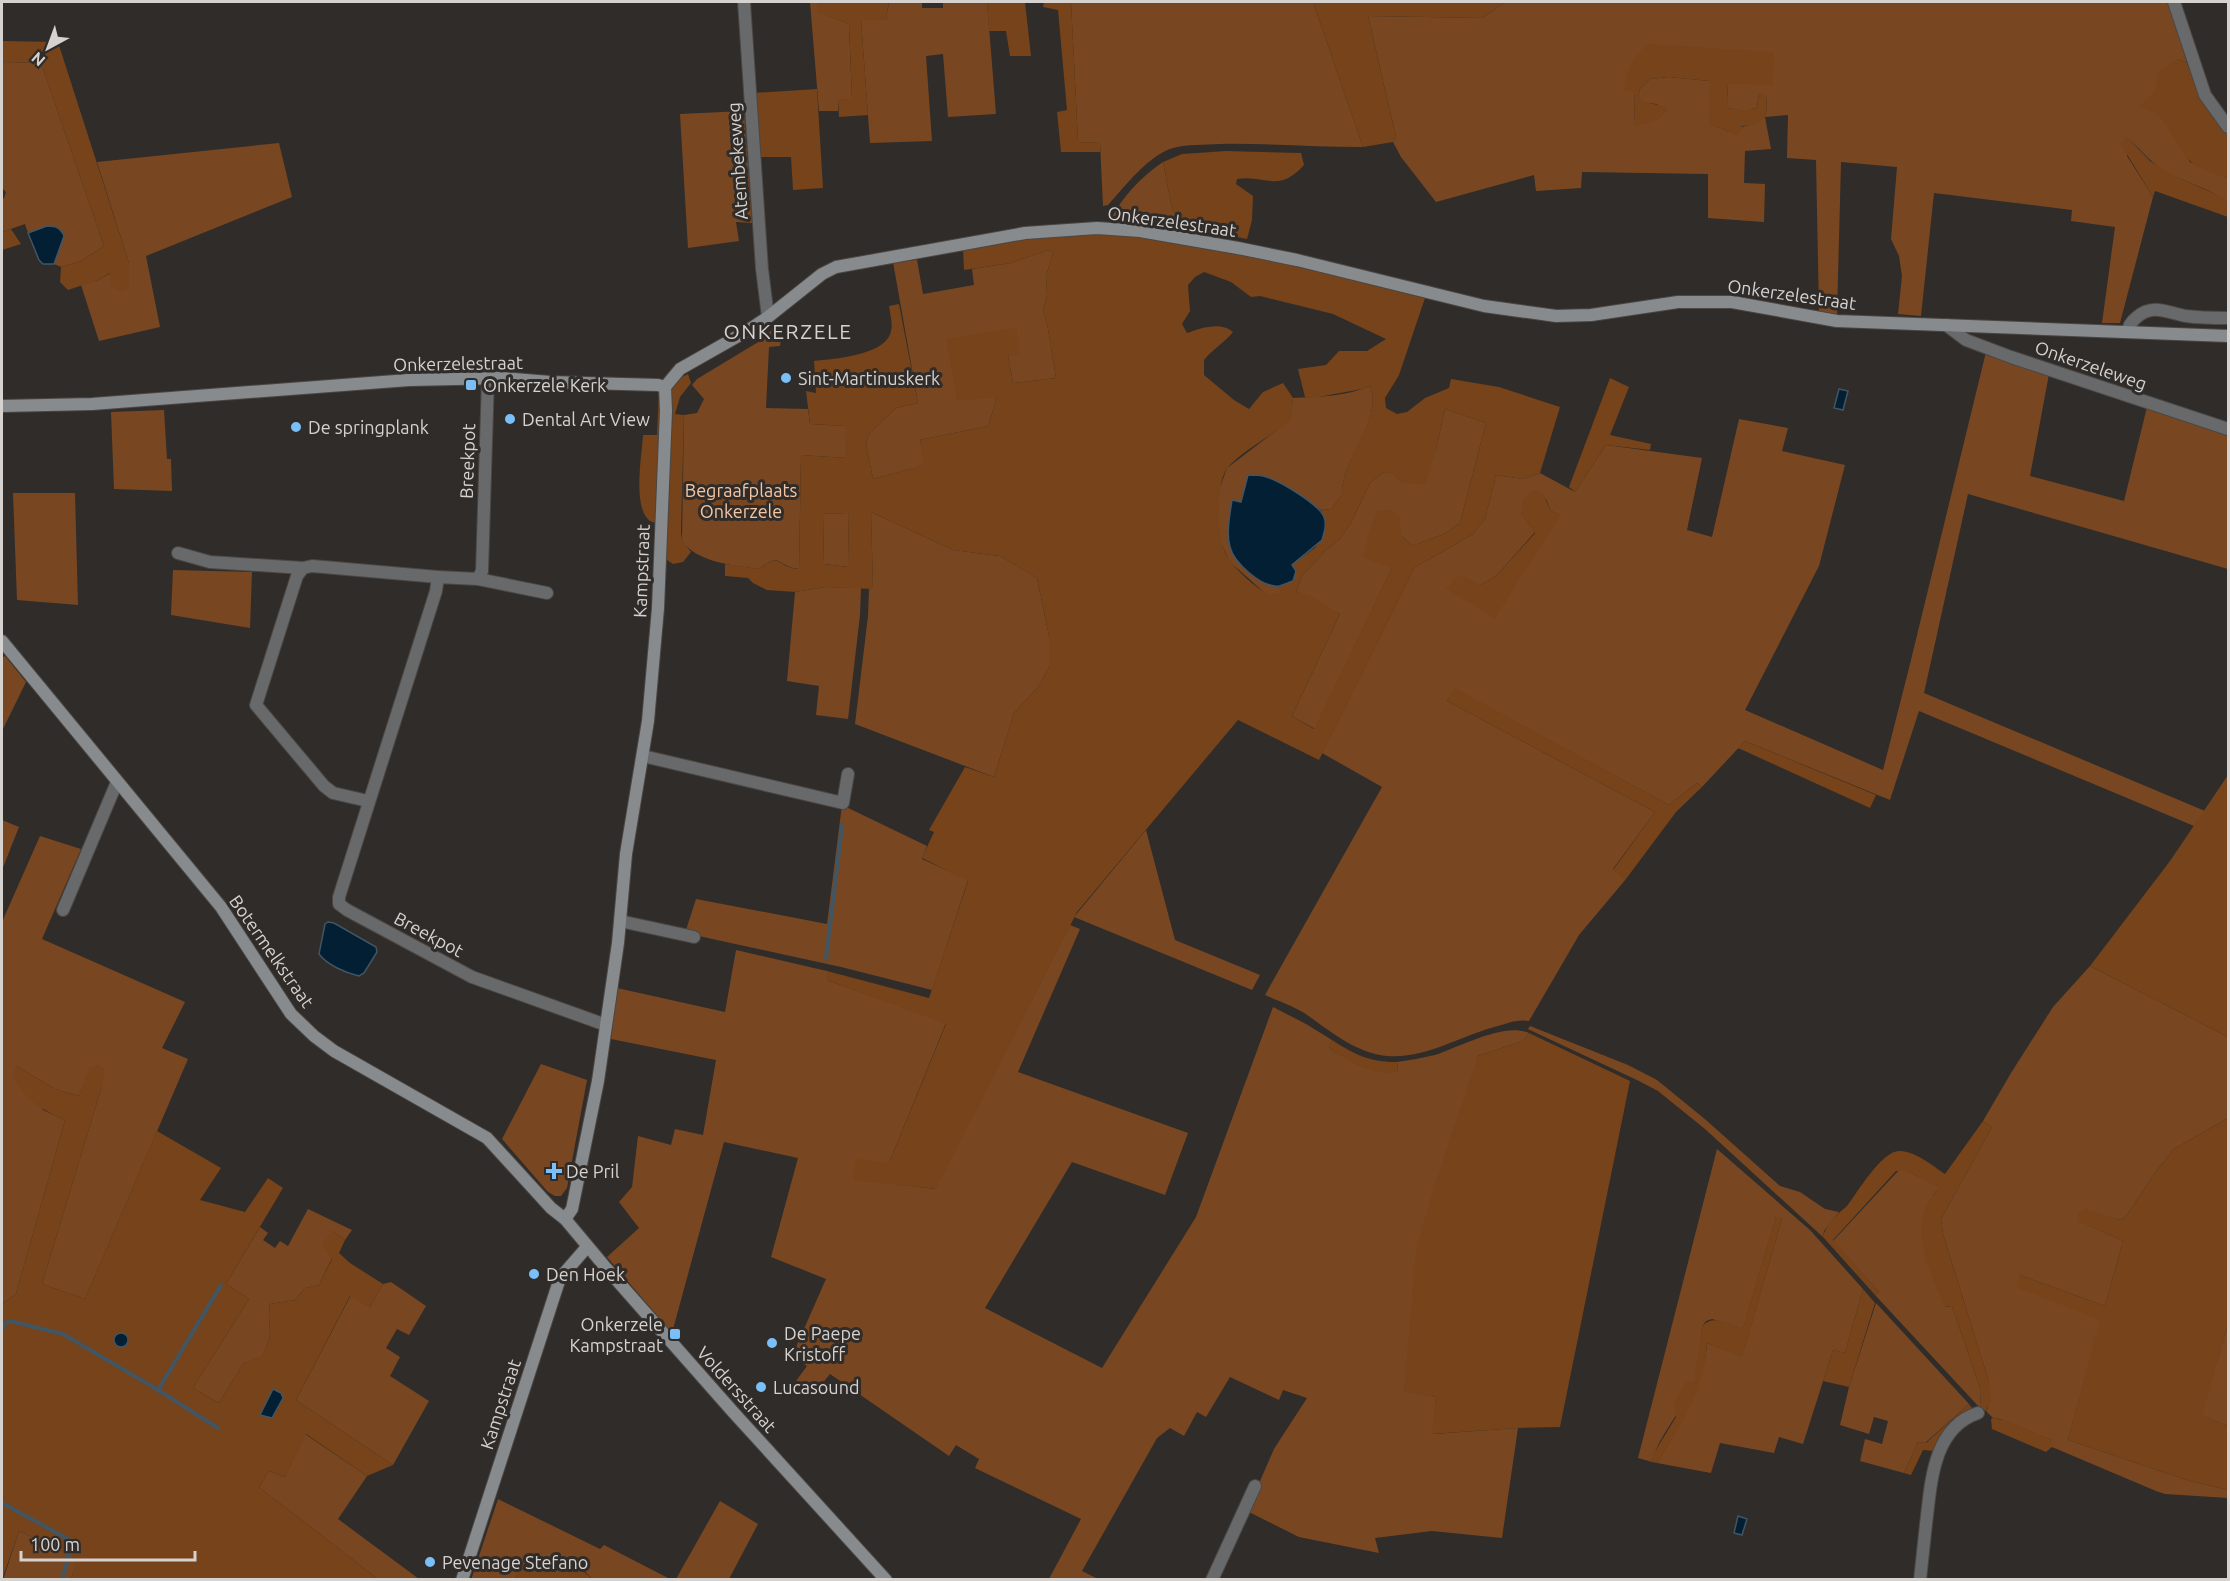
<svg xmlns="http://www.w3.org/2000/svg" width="2230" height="1581" viewBox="0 0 2230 1581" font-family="Ubuntu,sans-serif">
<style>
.green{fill:#784721;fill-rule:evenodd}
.forest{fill:#76431a;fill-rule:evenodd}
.water{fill:#031f34;stroke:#425563;stroke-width:1.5}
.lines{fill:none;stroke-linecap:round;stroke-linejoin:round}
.stream{stroke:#425563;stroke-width:4}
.street-casing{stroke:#4a4744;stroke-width:14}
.secondary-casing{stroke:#4a4744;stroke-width:14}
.street{stroke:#67696b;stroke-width:12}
.secondary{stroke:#888b8e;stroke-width:12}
.poi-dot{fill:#7abff8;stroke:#302c29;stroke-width:2}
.labels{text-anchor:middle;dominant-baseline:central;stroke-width:6;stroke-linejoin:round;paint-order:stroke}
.street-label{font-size:18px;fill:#d5d2d0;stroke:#302c29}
.poi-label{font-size:18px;fill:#d5d2d0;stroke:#302c29;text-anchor:start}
.park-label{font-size:18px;fill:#f6c6a4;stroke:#302c29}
.quarter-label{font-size:21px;letter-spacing:1.5px;fill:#d5d2d0;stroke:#302c29}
</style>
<rect width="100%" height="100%" fill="#302c29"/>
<!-- green -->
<g class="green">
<path d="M810,2H818V12L849,24L852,99L838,100V111H819Z"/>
<path d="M889,2H922V8H943V2H987L996,114L948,117L943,54L926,56L932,141L870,143L861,20H886Z"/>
<path d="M1071,2H1313L1363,147C1315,147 1267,143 1219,144C1205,145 1188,144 1173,148C1149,155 1124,187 1108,205L1103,206L1100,143L1078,142Z"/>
<path d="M1506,2H2169L2187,63L2178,59L2155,91L2151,110L2162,117L2190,162L2228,178V203C2211,189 2189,183 2169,174C2152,165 2141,149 2126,137L2127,156L2153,197L2120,323H2102L2115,227L2071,221L2072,210L1934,193L1921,316L1898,314L1902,276L1899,256L1891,239L1897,167L1841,162L1837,315L1819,311L1816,160L1787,158L1788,115L1765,117L1771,149L1745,151L1744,183L1765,184L1764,222L1708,218V174L1582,172L1581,188L1536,191L1534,175L1436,202L1401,157L1393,142L1396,137L1368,16L1482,18ZM1648,44L1728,84L1727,100L1728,108C1743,110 1743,114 1757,107L1759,93L1766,96C1771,129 1751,121 1729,132L1721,128L1709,125V81L1669,77L1650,79L1640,89L1638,98L1644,103L1658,104L1635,126L1634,91Z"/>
<path d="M2,62L41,63L104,246L81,261L61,267L54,264L64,236L47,226L28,233L25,224L2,232V200L4,198L6,192L2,188Z"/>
<path d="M744,111L752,223L736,222L739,241L688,248L680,114Z"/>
<path d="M279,143L292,197L146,256L160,327L99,341L81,285L98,280L129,263L97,162Z"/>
<path d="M1163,162L1172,209L1185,227L1147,221L1111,219C1123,196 1141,177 1163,162Z"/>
<path d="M1048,250L1053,253L1046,276L1047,295L1043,310L1048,329L1056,378L1013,383L1008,356L946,339L995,397L996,401L988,426L920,440L925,465L873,479L866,444L869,434L896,408L918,403L893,262L917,260L923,294L974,285L972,269L1011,263Z"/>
<path d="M779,323L783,324L780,346L769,347L766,408L808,409L810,424L846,426L847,458L801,455L799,569C774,566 783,551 759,569C736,566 694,562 682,540L684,415L697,413L704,399L692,385L697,379L760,341Z"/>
<path d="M1986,352L2049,374L2030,476L2124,501L2147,407L2228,434V569L1968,494L1924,693L2205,811L2194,826L1919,711L1890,800L1745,741L1702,787L1697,783L1669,805L1455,689L1447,701L1655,812L1613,869L1626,879L1579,935L1529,1021C1518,1019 1508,1023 1498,1026C1462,1035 1426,1059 1387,1056C1357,1053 1334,1034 1310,1017C1297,1007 1280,1002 1265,995L1382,787L1322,753L1414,568L1473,534L1485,519L1496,475L1523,479L1540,473L1575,492L1606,445L1702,458L1687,530L1712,537L1739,419L1788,428L1782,451L1845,465L1819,566L1745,710L1883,770L1909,668ZM1546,499L1551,511L1560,515L1494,618L1480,585L1496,576L1535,532L1521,514Z"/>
<path d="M1370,386C1384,420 1340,461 1342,495L1331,509L1321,510L1271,479L1241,502L1232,500L1270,585L1279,586L1282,593L1274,596L1266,594L1230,562L1219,539V490L1227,468L1290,420L1293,398C1317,397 1348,396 1370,386Z"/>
<path d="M1445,409L1486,423L1460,523L1444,534L1412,546L1402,536L1392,568L1315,729L1292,716L1340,614L1296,592L1302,576L1326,550L1339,540L1351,523L1370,483L1384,472L1392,473L1403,483L1436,450Z"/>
<path d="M164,410L167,459H171L172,491L114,489L111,412Z"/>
<path d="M13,493H75L78,605L17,600Z"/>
<path d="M871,512L953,550L1000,556L1037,578L1049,636V667L1039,686L1014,713L994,777L855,724L868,616L869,589H873Z"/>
<path d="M848,513L849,567L824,564L823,514Z"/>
<path d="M173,570L252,572L250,628L171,615Z"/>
<path d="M825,587L861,588L860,615L848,719L816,715L819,686L787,681L795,592Z"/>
<path d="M5,656L26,682L2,731V658Z"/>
<path d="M842,805L927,846L922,859L968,880L932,990L841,967L685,933L696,899L827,924Z"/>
<path d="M2,820L19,827L2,870Z"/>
<path d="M1146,830L1175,940L1260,975L1252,990L1074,917Z"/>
<path d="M40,836L81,849L42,939L185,1002L162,1048L188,1059L85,1299L42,1284L102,1086L85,1083L79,1096L55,1089L17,1066L43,1110L65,1120L16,1294L2,1304V922Z"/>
<path d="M1070,925L1080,929L1018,1072L1188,1133L1165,1195L1072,1162L985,1308L1102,1368L1196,1217L1273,1007L1306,1024L1332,1040L1329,1047L1331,1050L1363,1067L1398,1071L1397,1062C1410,1060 1422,1058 1435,1055C1460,1047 1504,1022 1529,1033L1523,1041L1478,1056L1404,1391L1436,1397L1433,1434L1518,1428L1502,1538L1432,1531L1375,1538L1379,1553L1299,1537L1247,1511L1274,1449L1307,1398L1283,1390L1279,1400L1230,1377L1206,1417L1197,1412L1184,1436L1170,1428L1157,1438L1082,1571L1098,1579H1049L1081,1519L975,1468L979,1459L956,1445L949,1456L830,1374L813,1395L796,1381L807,1366L792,1356L826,1279L771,1257L798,1158L724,1142L672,1333L607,1257L639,1228L619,1202L632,1187L638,1136L671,1145L675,1129L703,1135L716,1060L611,1039L617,988L725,1012L736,950L827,971V980L946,1023L889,1163L853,1179L935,1189Z"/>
<path d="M2090,966L2228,1037V1118L2174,1149L2154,1174L2127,1215L2121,1220L2110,1217L2079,1221L2123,1241L2105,1306L2020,1275L2101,1320L2068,1440L2190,1481L2228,1490V1498L2165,1494L2156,1491L2052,1447V1440L2000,1419L1993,1418L1986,1411L1988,1408L1989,1382L1943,1234L1941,1219L1992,1127L1983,1121L2011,1073L2053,1007Z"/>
<path d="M1530,1026L1628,1065L1657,1080L1706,1120L1780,1186L1800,1192L1825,1209L1839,1212L1824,1231L1823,1237L1705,1129L1658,1091L1639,1081L1532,1031L1528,1029Z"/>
<path d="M541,1064L587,1080L567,1188L561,1196H555L548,1192L502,1139Z"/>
<path d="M1717,1149L1810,1230L1863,1289L1845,1353L1833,1350L1803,1444L1779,1437L1774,1453L1720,1443L1711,1473L1657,1463C1677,1431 1705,1380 1707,1343L1742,1356L1782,1219L1776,1217L1743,1329L1712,1319L1706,1321L1702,1327C1700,1345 1700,1366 1694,1383C1684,1410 1658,1435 1652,1462L1638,1458Z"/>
<path d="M1899,1170L1907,1171L1940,1187L1933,1195L1945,1307L1952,1306L1981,1391L1980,1408L1875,1295L1879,1292L1833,1241Z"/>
<path d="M308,1209L352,1230L345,1240L333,1231L332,1258L319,1285L305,1288L295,1300L270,1304L269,1314L270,1335L263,1356L243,1364L219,1403L193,1388L249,1299L226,1284L260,1227L268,1233L263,1240L275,1248L280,1241L288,1246Z"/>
<path d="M391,1282L426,1306L409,1335L397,1329L386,1348L400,1357L390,1376L429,1401L393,1465L296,1400L351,1295L370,1307L383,1284Z"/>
<path d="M1876,1303L1969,1404L1925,1443L1918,1442L1904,1473L1860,1461L1865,1439L1882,1444L1888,1421L1874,1417L1869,1434L1840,1425L1849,1387Z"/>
<path d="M2228,1324V1426L2201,1415Z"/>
<path d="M305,1434L367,1476L338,1519L419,1579H378L259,1487L269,1471L285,1477Z"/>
<path d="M498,1499L600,1549L604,1545L670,1579H592L581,1567L516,1576L517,1579L471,1580Z"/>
<path d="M720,1501L758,1524L729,1579H676Z"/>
<path d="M19,1531L78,1559L71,1579L3,1580Z"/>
</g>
<!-- forest -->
<g class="forest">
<path d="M818,2H889L886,20H861L868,115L839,117L838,100L852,98L849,24L817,12Z"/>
<path d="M987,2H1025L1031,56H1010L1006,31H989Z"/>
<path d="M1044,2H1071L1078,142L1100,143V152H1061L1057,112L1067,110L1058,10L1043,7Z"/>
<path d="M1313,2H1506L1482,18L1368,16L1396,137L1393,142L1363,147Z"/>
<path d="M2,41L58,42L129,263V286L125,291H118L111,284L110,273L98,280L68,290L60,282L61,267L81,261L104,246L41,63L2,62Z"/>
<path d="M1648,44L1774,52L1773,85L1728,84L1727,100L1729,108C1741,110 1745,113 1757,107L1759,93L1766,95C1769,118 1763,125 1742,126L1740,133L1735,135L1721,128L1709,126V81L1669,77L1650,79L1640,89L1638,98C1647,105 1656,103 1666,107L1667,111L1657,120L1635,127L1634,92L1624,90C1627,69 1631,58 1648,44Z"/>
<path d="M2178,59L2187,63L2206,107L2228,134V178C2216,174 2198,170 2189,160C2167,137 2173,117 2139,106L2155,91L2158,71Z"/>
<path d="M817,89L823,188L793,190L791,157H758L754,93Z"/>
<path d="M2127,137L2150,161L2168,173L2222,197L2228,203V217L2155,191L2153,197L2120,143Z"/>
<path d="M1226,151L1301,153L1304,165C1278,194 1265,174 1237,179L1236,184L1253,196L1252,220L1247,239L1185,227L1172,209L1163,162L1182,154Z"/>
<path d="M11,229L21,244L2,250V232Z"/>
<path d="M1123,230L1280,261L1425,298L1399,375L1385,398L1386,408L1397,414L1407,412L1425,398L1449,388L1451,379L1499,387L1560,407L1540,473L1523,479L1496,475L1485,519L1473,534L1414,568L1319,760L1238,720L1077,912L936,1189L853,1180L856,1159L889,1163L946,1024L827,980V971L929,998L968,881L922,858L934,832L929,830L965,767L994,777L1014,713L1039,686L1049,667V636L1037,578L1000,556L953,550L871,512L873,589L825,587L795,592L767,590L753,583L748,578L725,576V564L759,569C783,551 774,567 799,569L801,455L847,458L845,426L810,424L806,391L816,393L814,361C834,359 887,355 891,331C893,324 890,314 889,306L899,304L918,403L896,408L869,434L866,444L873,479L924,465L920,440L988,426L996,401L995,397L957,401L946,339L1017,328L1019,356H1008L1013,383L1056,378L1048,329L1043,310L1047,295L1046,276L1053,253L1048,250L1011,263L964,270L963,250L1030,236ZM1204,272L1231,282L1251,297L1260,296L1333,314L1386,339L1367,351H1339L1326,365L1298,369L1305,397L1313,398L1362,389L1370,386C1384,419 1340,461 1342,495L1331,509L1321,510L1325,519L1316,547L1292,565L1293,580L1279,586L1281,593C1269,598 1263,591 1253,584C1225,560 1219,549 1219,512C1219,497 1219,485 1225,472C1232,457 1276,433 1291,420L1293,398L1283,383L1263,392L1249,409L1234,400L1204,375V360C1213,349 1224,343 1233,332C1220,321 1201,328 1187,333L1182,324L1190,311L1188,285L1195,277ZM1445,409L1486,423L1460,523L1444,534L1412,546L1402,536L1399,516L1390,510L1377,511L1369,532L1363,557L1392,568L1314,729L1292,716L1340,614L1307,594L1296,592L1302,576L1326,550L1339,540L1351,523L1370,483L1384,472L1392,474L1403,483L1425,484L1436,450ZM848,513L849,567L824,564L823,514Z"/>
<path d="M688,374L691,383L680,397L675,414L684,415L681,531L682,540L691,552L683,562L673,564L664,558V525C659,524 654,523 650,521C632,508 642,455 643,435H657L659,389Z"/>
<path d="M1610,378L1629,387L1610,435L1651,444L1650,450L1606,445L1575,492L1569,487Z"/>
<path d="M1533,489L1542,492L1551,511L1561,515L1494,619L1446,588L1458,576L1465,577L1480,585L1496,576L1535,533L1521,514L1523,499Z"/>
<path d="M1455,688L1669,805L1697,783L1702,787L1676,812L1626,879L1613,870L1655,812L1447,701Z"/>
<path d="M1745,741L1876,795L1870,808L1738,748Z"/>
<path d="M2228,775V1037L2090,966L2170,861Z"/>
<path d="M1529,1033L1630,1081L1560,1427L1518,1428L1432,1434L1436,1397L1404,1392L1416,1249L1433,1190L1478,1056L1523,1041Z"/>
<path d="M1332,1040C1355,1055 1370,1062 1397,1062L1398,1071C1376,1079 1351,1061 1331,1050L1329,1047Z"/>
<path d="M98,1065L105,1070L102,1086L42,1284L85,1299L157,1131L221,1168L200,1200L245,1212L268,1178L283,1188L226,1284L249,1299L193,1388L219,1403L243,1364L263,1355L270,1335L269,1314L270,1304L295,1300L305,1288L319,1285L332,1259L322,1244L333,1231L345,1240L339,1253L350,1263L383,1284L370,1307L350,1296L296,1400L393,1465L367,1476L306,1434L285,1477L269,1471L259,1487L378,1579H71L77,1559L19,1531L2,1580V1304L16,1294L65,1120C40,1109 25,1100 13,1075L17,1066L55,1089L79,1096L90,1067Z"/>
<path d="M2228,1118V1324L2202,1415L2228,1426V1490L2190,1481L2068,1440L2100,1320L2016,1287L2020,1275L2105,1306L2123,1241L2078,1221V1213L2086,1209L2121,1220L2127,1215L2154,1174L2174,1149Z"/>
<path d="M1983,1121L1992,1127L1941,1219L1943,1234L1989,1382L1991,1400L1986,1411L1980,1408L1981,1391L1952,1306L1944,1307C1934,1279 1914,1242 1924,1211C1927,1202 1934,1195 1939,1187L1907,1171H1896L1833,1240L1879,1292L1875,1295L1823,1237C1825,1226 1838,1213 1847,1206C1857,1193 1882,1150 1900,1151C1915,1151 1933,1166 1945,1174Z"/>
<path d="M1776,1216L1782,1219L1742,1357L1707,1343C1703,1393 1683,1422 1657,1463L1652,1462L1654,1453L1676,1417L1674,1402L1687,1381L1694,1382L1702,1327C1713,1313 1729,1325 1743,1328Z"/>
<path d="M1863,1289L1875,1303L1849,1387L1823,1381L1833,1350L1845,1353Z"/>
<path d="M1969,1404L1974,1411L1934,1451L1923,1450L1911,1475L1904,1473L1918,1442L1926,1443Z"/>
<path d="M1993,1418L2008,1421L2052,1440V1447L2046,1452L1992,1429L1991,1419Z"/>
<path d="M530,1558C556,1560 574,1560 592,1579H517L516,1576L521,1563Z"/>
</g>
<!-- water -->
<g class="water">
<path d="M47,226C55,226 60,227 64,236L54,264H43L39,260L28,233Z"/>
<path d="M1839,389L1848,391L1843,410L1834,408Z"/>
<path d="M1248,475C1253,475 1258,475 1263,476C1277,479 1319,504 1324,517C1327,525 1324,533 1322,540L1292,565L1296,571L1293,581C1289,582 1284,585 1279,586C1262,588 1234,563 1230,547C1226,533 1230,514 1232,500L1241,502Z"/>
<path d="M328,922L334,923L376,947L377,952L364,973L359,976C346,973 327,965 319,954L325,924Z"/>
<circle cx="121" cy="1340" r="7"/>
<path d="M273,1389L281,1393L283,1398L272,1418L260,1415Z"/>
<path d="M1738,1516L1747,1519L1742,1535L1734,1533Z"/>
</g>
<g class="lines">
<!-- stream -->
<g class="stream">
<path d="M826,959L842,825"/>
<path d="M2,1332L4,1324L10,1321L63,1334L158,1390L221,1285"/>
<path d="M158,1390L218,1428"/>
<path d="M2,1503L70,1540L71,1546L62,1580"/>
</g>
<defs>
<g id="street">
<path d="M744,2L762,269L768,317"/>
<path d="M2174,2L2205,95L2228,127"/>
<path d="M1946,325L1966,340L2011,357L2228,429"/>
<path d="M2128,332C2128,325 2132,321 2137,317C2153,303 2168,313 2186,316C2200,318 2214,318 2228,318"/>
<path d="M488,378L482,571L478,579L438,577L436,591L339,897V904L347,910L472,977L606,1025"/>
<path d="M178,553L210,562L303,568"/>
<path d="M478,579L547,593"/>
<path d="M643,756L843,803L848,774"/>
<path d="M368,801L333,793L324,786L256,705L297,576L303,568L312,566L438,577"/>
<path d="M63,910L117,782"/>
<path d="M620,921L694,937"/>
<path d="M1212,1580L1255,1486"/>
<path d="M1920,1580C1922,1561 1924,1543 1926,1524C1931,1485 1932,1428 1978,1413"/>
</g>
<g id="secondary">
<path d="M665,387L680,369L747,331L768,317L822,274L836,267L1025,233L1097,228L1140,231L1238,248L1297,260L1484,306L1556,316L1591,315L1678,302H1732L1837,321L2228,336"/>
<path d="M2,406L92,404L409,380L502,378L550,382L658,385L665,387"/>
<path d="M2,641L221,907L291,1014L314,1036L334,1051L487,1138L551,1208L565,1219L606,1268L734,1413L886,1580"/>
<path d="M565,1219L572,1209L598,1081L618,943L626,854L648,721L658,608L666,411L665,387"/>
<path d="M462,1580L560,1278L587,1247"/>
</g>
</defs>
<!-- street casing -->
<use href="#street" class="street-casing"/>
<!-- secondary casing -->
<use href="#secondary" class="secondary-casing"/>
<!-- street -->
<use href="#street" class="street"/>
<!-- secondary -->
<use href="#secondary" class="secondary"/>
</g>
<!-- markers -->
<g class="poi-dot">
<circle cx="786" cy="378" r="6"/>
<rect x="465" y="379" width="12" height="12" rx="3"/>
<circle cx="510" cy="419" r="6"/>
<circle cx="296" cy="427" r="6"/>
<path d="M551 1162h6v6h6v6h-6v6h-6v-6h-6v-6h6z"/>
<circle cx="534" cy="1274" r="6"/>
<rect x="669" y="1328" width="12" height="12" rx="3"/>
<circle cx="772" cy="1343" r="6"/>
<circle cx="761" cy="1387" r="6"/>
<circle cx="430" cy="1562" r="6"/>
</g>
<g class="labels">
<!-- street labels -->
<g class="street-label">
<text transform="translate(737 161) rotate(-94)">Atembekeweg</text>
<text transform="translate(1172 221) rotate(8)">Onkerzelestraat</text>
<text transform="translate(1792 294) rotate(8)">Onkerzelestraat</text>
<text transform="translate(458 363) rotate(-1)">Onkerzelestraat</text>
<text transform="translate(2091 365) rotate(19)">Onkerzeleweg</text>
<text transform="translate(467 461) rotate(-88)">Breekpot</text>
<text transform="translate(641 571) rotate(-88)">Kampstraat</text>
<text transform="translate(429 934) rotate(28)">Breekpot</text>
<text transform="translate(272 951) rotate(55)">Botermelkstraat</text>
<text transform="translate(737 1389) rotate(48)">Voldersstraat</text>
<text transform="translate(500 1404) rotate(-72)">Kampstraat</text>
</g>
<!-- poi labels -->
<g class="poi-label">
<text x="798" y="378">Sint-Martinuskerk</text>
<text x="483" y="385">Onkerzele Kerk</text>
<text x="522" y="419">Dental Art View</text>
<text x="308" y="427">De springplank</text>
<text x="566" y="1171">De Pril</text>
<text x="546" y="1274">Den Hoek</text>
<text x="663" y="1324" text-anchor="end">Onkerzele<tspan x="663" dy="21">Kampstraat</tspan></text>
<text x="784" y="1333">De Paepe<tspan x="784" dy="21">Kristoff</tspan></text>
<text x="773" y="1387">Lucasound</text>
<text x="442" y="1562">Pevenage Stefano</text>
</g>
<!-- park labels -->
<g class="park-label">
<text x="741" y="490">Begraafplaats<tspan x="741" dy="21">Onkerzele</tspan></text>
</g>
<!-- quarter labels -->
<g class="quarter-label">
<text x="788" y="331">ONKERZELE</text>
</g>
</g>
<!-- border -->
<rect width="2230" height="1581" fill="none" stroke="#d5d2d0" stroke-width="6"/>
<!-- north arrow -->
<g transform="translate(48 48) rotate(221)" stroke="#302c29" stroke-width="4.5" paint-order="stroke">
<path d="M0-4.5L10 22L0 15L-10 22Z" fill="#d5d2d0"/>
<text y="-9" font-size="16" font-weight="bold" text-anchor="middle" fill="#d5d2d0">N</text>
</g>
<!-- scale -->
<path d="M21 1551v9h174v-9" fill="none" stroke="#d5d2d0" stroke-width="3"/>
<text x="30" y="1551" font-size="18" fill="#d5d2d0" stroke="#302c29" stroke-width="4.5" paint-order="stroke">100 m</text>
</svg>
